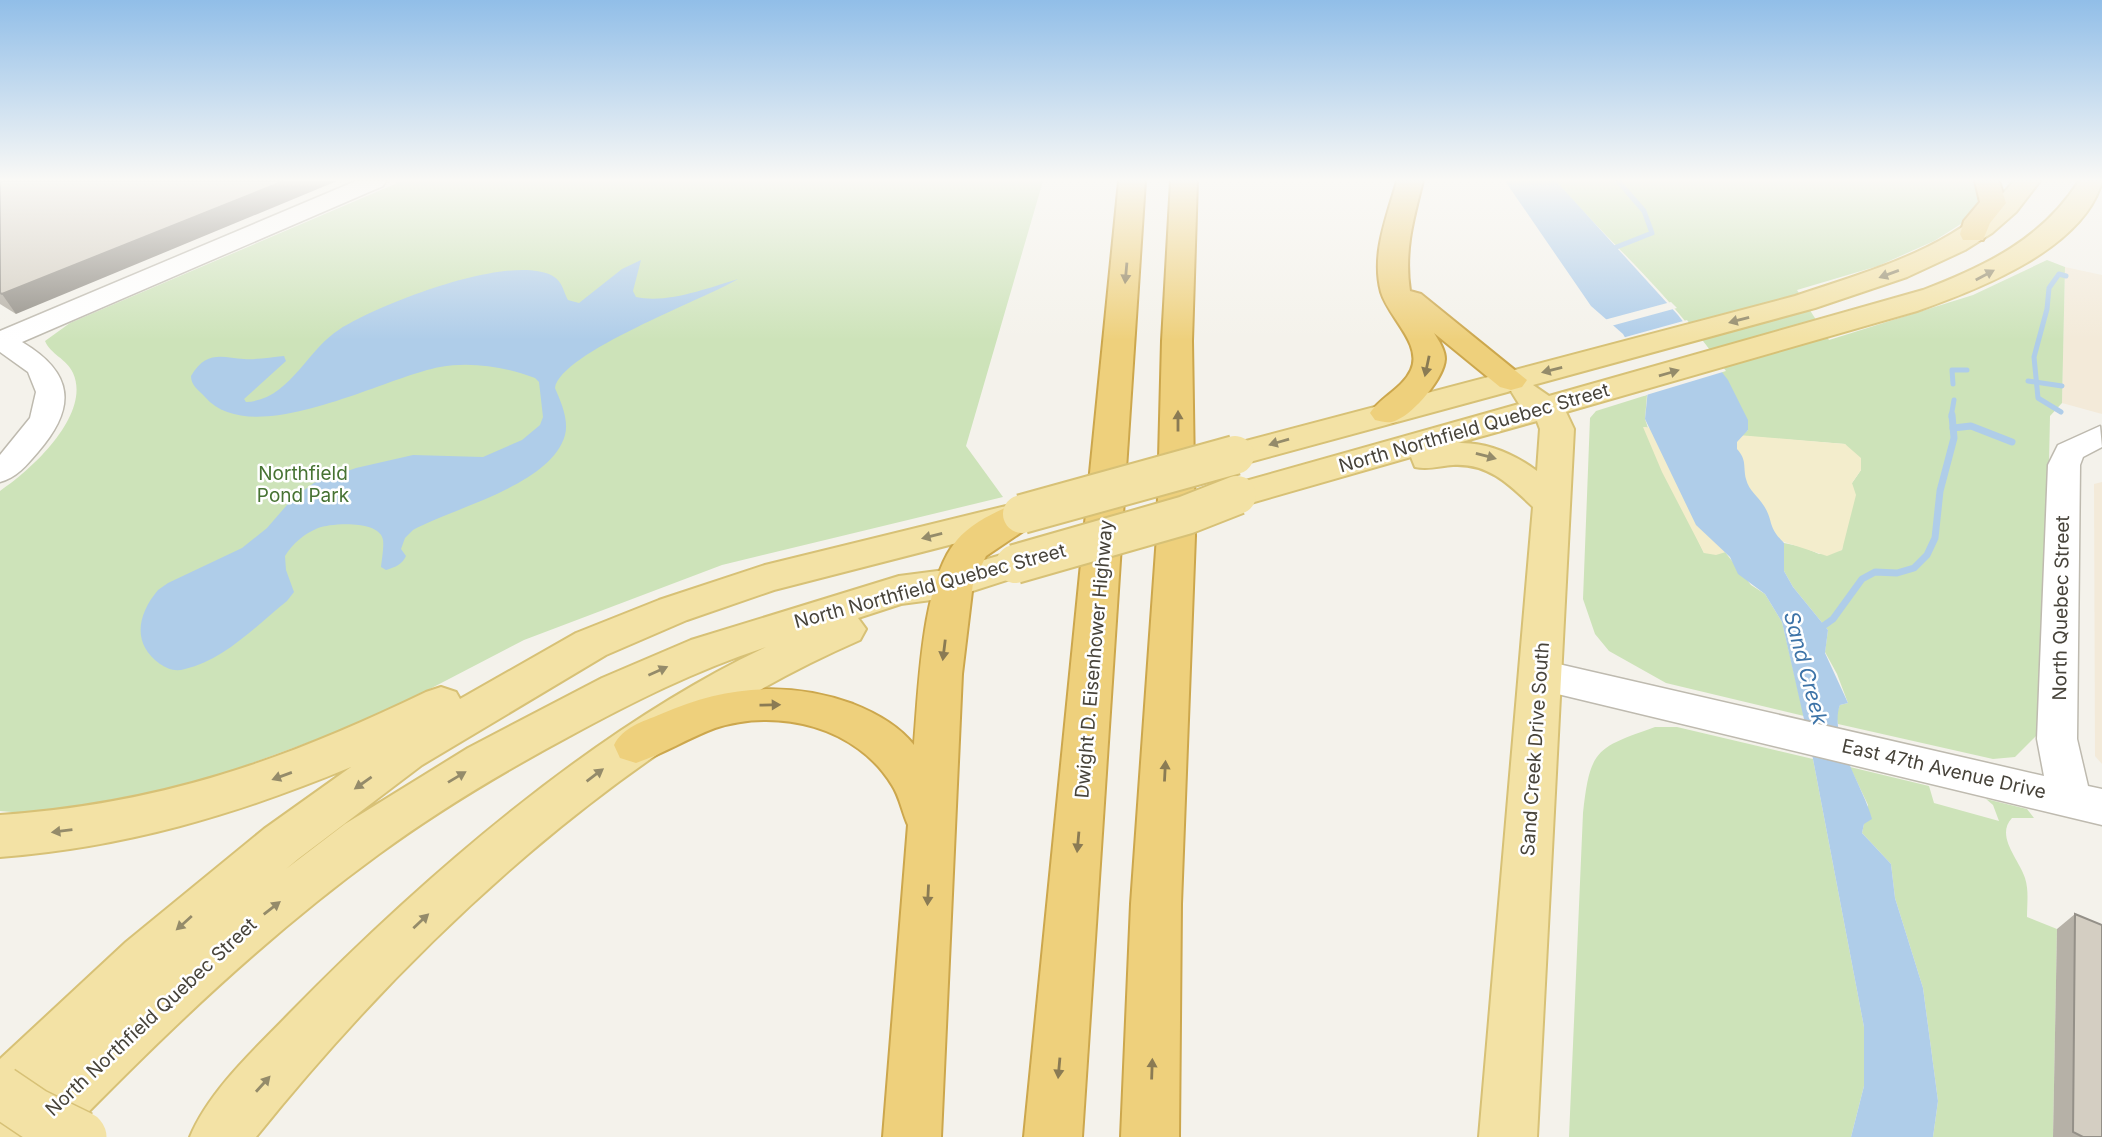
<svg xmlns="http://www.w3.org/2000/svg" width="2102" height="1137" viewBox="0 0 2102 1137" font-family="Inter,sans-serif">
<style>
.commercial{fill:#f3ead9}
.green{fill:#cde3b9}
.sand{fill:#f3edcc}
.water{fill:#afcde9}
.pier{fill:#f4f2eb}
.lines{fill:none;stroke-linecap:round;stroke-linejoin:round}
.stream-far1{stroke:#afcde9;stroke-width:5}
.stream{stroke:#afcde9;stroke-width:7}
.minor-casing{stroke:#bebaaf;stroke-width:3}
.major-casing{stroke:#d7c176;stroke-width:4}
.highway-casing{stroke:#cca74d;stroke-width:4}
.minor{fill:#fff;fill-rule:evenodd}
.major{fill:#f3e2a5;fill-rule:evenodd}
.highway{fill:#eed07c;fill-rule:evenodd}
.major-bridge-far1-casing{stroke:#d7c176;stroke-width:42;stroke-linecap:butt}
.major-bridge-casing{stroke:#d7c176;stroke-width:54;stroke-linecap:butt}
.major-bridge-far1{stroke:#f3e2a5;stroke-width:38}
.major-bridge{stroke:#f3e2a5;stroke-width:51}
.wall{fill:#b6b1a7}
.shaded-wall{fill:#949088}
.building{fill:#d4cec2;stroke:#949088;stroke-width:2}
.oneway{fill:#8a7b54}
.oneway2{fill:#948b6a}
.labels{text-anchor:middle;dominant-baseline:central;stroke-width:5;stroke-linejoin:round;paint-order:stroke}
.street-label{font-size:19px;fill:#47433a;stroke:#fff}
.park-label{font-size:19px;fill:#477333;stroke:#fff}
.water-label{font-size:21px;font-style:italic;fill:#3e74a8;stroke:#fff}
</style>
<rect width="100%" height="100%" fill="#f4f2eb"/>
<!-- commercial -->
<g class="commercial">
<path d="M2065,267L2102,275V414L2062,403Z"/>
<path d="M2102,482V764L2095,756L2094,484Z"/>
</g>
<!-- green -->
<g class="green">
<path d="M402,181H1043L966,446L1003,497L722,565L524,640L372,719L195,784L35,814L0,811V491C30,471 92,415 73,373C67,359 50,354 45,341L70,323Z"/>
<path d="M1556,181H1978L1983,199L1964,222L1934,241L1878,266L1797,290L1829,340L1973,295L2047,260L2065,267L2062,403L2050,416L2045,648L2037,735L2015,757L1993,759L1838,724L1836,715L1840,705L1848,703L1837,674L1825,652L1828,630L1793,587L1784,571V543L1803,547L1819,554L1842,550L1852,483L1861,470L1845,444L1741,436L1748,430C1719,334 1620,256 1556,181Z"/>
<path d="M1647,395L1645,419L1648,428L1644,427L1704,553L1725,552L1751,585L1765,594L1782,622L1804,716L1666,683L1609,651L1595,634L1583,599L1590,418L1596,411Z"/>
<path d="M1655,727H1677L1813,759L1864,1027V1086L1851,1137H1569L1583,813C1590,749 1596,748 1655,727Z"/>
<path d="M1850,767L1929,786L1934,803L1999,821L1993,805L1986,799L2027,809L2034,818H2012C1995,836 2019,859 2025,878C2029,891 2027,903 2027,917L2057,929L2053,1137H1933L1938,1101L1923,988L1895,898L1891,864L1862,833L1868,805Z"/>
</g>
<!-- sand -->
<path class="sand" d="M1643,427L1845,444L1861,458V470L1852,483L1856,495L1842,550L1827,556L1772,538L1716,555L1704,553L1662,472Z"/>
<!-- water -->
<g class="water">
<path d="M1505,181H1556L1678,315L1728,380L1748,420V430L1737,442V449C1747,460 1743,466 1746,479C1749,491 1758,496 1764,506C1774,522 1767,526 1784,543V571L1793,587L1828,630L1825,653L1848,703L1840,705C1828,736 1864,788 1872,819L1864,824L1862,833L1891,864L1895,898L1923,988L1938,1101L1933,1137H1851L1864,1086V1027L1813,759L1782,622L1765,594L1738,574L1730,557L1696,525L1645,419L1648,389L1643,368L1623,334L1591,306Z"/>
<path d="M641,260L633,291L636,297C667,304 708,288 738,279C703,300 561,352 555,388C561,402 569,420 565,435C551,485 455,507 413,530L405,538L401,549L406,556C402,565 395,567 386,570L381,567C382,559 384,546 383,540C380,520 332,523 318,528C304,534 293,543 285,556L286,570L294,592L287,601C257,625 224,660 185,669C175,672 168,669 160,664C132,644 137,615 158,590L168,583L242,548L267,528L293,498L314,483L356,468L413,455L483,457L522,440L540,425L543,417L539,382L535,378C506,367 471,361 440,367C382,378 252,451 205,397C199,390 191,386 191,376C206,350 222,357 244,359C257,360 271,357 284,356L286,361L244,399L246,402C290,400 306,350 340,329C380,304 507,254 551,275C563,281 563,291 568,300L579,303L622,269Z"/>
</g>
<!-- pier -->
<g class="pier">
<path d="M1671,302L1677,308L1611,326L1604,320Z"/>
<path d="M1687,320L1726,371L1643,396L1640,370L1622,338Z"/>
</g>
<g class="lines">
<!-- stream-far1 -->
<g class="stream-far1">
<path d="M1609,250L1652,233L1644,211L1618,181"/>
<path d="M2028,381L2062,386"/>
<path d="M1953,384L1952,370H1967"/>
<path d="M2061,412L2038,398L2034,357L2047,309L2049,288L2059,274L2066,276"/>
<path d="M1951,417L1954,400"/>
</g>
<!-- stream -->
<g class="stream">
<path d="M1953,428L1971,426L2012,442"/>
<path d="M1819,629L1833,619L1862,579L1875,572L1897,573L1914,568L1927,555L1935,538L1940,491L1954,438L1952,415"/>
</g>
<defs>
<g id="minor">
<path d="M356,181H386L383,186L22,342C74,373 77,407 38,452C27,465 16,478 0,482V455L30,418L36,392L28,372L0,352V331Z"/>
<path d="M2100,426L2102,447L2083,457L2080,465L2077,739L2088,786L2102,789V825L1541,690L1527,685L1522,675L1527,665L1541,660L2044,776L2037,739L2048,465L2058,445Z"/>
</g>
<g id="major">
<path d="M2014,181H2040L2016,212L1992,233L1965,250L1907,277L1815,308L1533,385L1549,396L1923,290C1986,266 2042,239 2079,181H2102C2084,249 1977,290 1917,311L1566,412L1574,429L1537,1137H1479L1533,507C1509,484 1488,463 1453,465C1439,466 1429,470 1415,467L1411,457L1237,507L1224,503L1219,495L1224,487L1519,404L1511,391L1235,466L1223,463L1218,455L1223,447L1795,296C1875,269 1958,248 2014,181ZM1537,421L1540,429L1537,471C1514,454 1487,442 1458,443Z"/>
<path d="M1022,502L1035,505L1040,514L1035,523L774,590L687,620L606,655L422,765L298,859L286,869L345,824L468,748L602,678L691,640L899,576L953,569L1015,551L1029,555L1034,564L1029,573L954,597L901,604L858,618L866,629L860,640C626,742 415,939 256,1137H190C209,1091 254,1050 289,1014C421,879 594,728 766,647C696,670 632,702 568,737C503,772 439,810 379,854C265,937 162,1036 64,1137H0V1059L126,942L264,829L351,767C235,815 126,847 0,857V815C160,804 283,761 426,692L441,687L456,692L460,699L576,633L659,600L765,565Z"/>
</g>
<g id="highway">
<path d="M1119,181H1145L1082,1137H1024Z"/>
<path d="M1171,181H1197L1192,341L1195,536L1181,904L1179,1137H1121L1131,904L1157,536L1162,341Z"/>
<path d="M1397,181H1423C1413,220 1404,251 1410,291L1421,294L1527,380L1522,387L1511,390L1500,387L1434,333C1439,341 1445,350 1445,359C1444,378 1414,413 1397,420C1390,424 1383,422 1375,420L1370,413C1381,397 1403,388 1411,370C1423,344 1388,317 1381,292C1371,254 1387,217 1397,181Z"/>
<path d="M1975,181H1999L2006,203L1990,223L1983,240H1963L1960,234L1964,221L1980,202Z"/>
<path d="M1022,502L1035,505L1040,514L1035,523L986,556L973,583L962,674L941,1137H883L908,825C902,812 900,797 892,785C857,727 778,707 715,728C688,738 663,754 636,763L620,758L614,745C623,727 642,722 661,714C724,686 787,680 853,704C876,713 899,726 914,745C919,691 921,582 957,540C971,523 1001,508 1022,502Z"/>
</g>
</defs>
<!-- minor casing -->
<use href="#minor" class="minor-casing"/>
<!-- major casing -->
<use href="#major" class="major-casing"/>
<!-- highway casing -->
<use href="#highway" class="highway-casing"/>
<!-- minor -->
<use href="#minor" class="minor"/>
<!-- major -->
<use href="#major" class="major"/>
<!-- highway -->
<use href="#highway" class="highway"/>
<defs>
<g id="major-bridge-far1">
<path d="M1022,514L1235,455"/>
<path d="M1015,564L1186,515L1237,495"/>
</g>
<path id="major-bridge" d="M0,1091L34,1114L81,1137"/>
</defs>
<!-- major-bridge-far1 casing -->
<use href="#major-bridge-far1" class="major-bridge-far1-casing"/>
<!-- major-bridge casing -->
<use href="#major-bridge" class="major-bridge-casing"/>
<!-- major-bridge-far1 -->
<use href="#major-bridge-far1" class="major-bridge-far1"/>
<!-- major-bridge -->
<use href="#major-bridge" class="major-bridge"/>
</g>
<!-- wall -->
<g class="wall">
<path d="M0,182L16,314L0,304Z"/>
<path d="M2075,914L2102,1137H2053L2057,929Z"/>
</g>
<!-- shaded-wall -->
<path class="shaded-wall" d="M284,181H337L16,314L2,294Z"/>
<!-- building -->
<g class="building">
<path d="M2,181H284L2,294L0,293V182Z"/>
<path d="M2075,914L2102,925V1137H2083L2073,1132Z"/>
</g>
<!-- one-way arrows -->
<defs><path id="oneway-solid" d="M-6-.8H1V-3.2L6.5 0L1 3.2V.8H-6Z" transform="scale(1.75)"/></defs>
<g class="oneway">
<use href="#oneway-solid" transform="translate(1126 273) rotate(95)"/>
<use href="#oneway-solid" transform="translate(1427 366) rotate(102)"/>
<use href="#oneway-solid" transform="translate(1178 421) rotate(-90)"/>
<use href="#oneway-solid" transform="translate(944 650) rotate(97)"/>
<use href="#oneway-solid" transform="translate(770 705) rotate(-1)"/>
<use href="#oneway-solid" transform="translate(1165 771) rotate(-87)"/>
<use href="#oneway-solid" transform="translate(1078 842) rotate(95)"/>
<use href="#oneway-solid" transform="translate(928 895) rotate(93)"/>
<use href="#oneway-solid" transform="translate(1059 1068) rotate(95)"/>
<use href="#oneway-solid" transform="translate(1152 1069) rotate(-88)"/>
</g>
<g class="oneway2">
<use href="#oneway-solid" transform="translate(1889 274) rotate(160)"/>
<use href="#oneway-solid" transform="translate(1985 275) rotate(-28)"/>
<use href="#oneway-solid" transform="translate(1739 320) rotate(165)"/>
<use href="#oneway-solid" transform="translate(1552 370) rotate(166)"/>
<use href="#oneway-solid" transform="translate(1669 373) rotate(-16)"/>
<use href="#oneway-solid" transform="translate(1279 442) rotate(164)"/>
<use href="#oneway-solid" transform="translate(1486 456) rotate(15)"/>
<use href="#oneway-solid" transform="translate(932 536) rotate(166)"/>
<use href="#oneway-solid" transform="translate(658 671) rotate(-24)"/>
<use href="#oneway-solid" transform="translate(595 775) rotate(-37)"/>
<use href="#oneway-solid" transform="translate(282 776) rotate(160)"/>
<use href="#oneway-solid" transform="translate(457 777) rotate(-31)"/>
<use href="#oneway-solid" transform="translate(363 783) rotate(145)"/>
<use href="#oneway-solid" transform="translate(62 831) rotate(173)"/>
<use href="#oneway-solid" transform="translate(272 908) rotate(-38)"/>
<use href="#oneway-solid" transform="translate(421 921) rotate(-43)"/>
<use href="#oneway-solid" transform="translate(184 923) rotate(138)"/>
<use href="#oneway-solid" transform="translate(263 1084) rotate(-48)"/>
</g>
<!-- sky -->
<linearGradient id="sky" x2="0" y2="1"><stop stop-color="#91bee8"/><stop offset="0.53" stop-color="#faf9f6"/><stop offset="1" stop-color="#faf9f6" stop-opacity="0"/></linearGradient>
<rect width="2102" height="340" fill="url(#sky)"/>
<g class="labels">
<!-- street labels -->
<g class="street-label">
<text transform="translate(1474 428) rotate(-16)">North Northfield Quebec Street</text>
<text transform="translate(930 586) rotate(-15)">North Northfield Quebec Street</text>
<text transform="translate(2061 608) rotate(-89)">North Quebec Street</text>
<text transform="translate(1094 659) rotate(-85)">Dwight D. Eisenhower Highway</text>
<text transform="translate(1535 749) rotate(-86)">Sand Creek Drive South</text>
<text transform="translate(1944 769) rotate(13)">East 47th Avenue Drive</text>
<text transform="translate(151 1017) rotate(-43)">North Northfield Quebec Street</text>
</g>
<!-- park labels -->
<g class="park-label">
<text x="303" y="473">Northfield<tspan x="303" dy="22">Pond Park</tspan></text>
</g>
<!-- water labels -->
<g class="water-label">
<text transform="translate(1806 668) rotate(75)">Sand Creek</text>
</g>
</g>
</svg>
